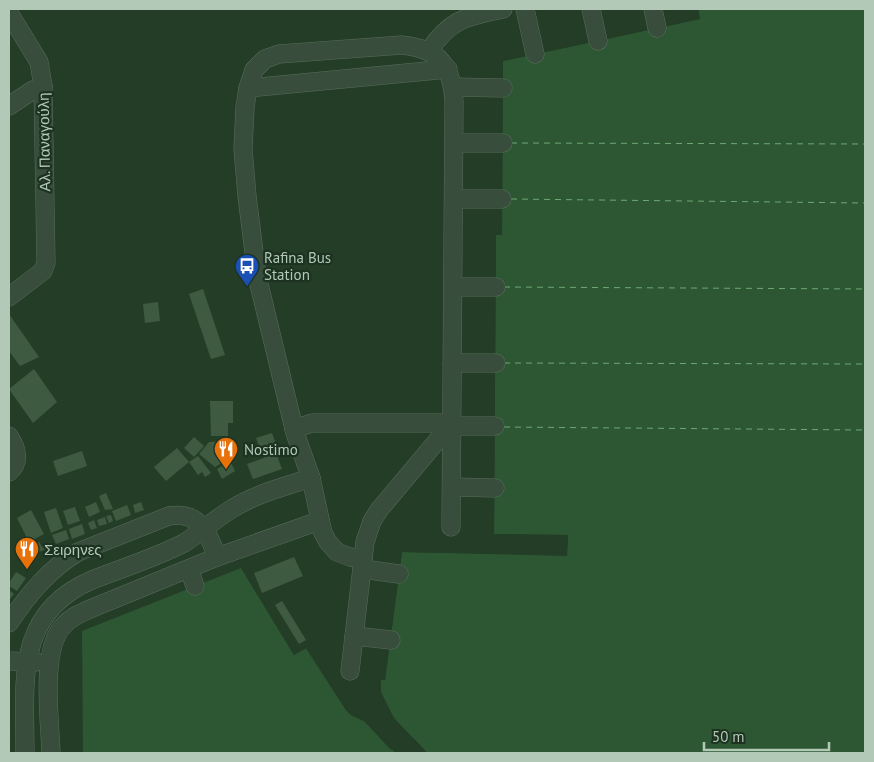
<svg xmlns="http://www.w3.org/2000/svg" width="874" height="762" viewBox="0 0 874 762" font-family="'PT Sans',sans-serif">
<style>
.water{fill:#2d5733}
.pier{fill:#243d27}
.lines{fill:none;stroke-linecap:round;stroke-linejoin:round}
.ferry{stroke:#6ca874;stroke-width:1;stroke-dasharray:6 5;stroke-linecap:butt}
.building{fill:#3e5b42}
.minor-casing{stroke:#586e5c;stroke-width:19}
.minor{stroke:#384d3b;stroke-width:18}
.labels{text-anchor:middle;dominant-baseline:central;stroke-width:4.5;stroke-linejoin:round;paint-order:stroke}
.street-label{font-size:15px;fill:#b3c9b7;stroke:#1d3220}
.poi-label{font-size:15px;fill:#b3c9b7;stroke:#1d3220;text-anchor:start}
</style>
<rect width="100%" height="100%" fill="#243d27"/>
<!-- water -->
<g class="water">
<path d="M698,9H865V753H427C410,731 377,712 381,680H385L402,552L567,555L568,535L494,534L496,235H502L503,61L700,19Z"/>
<path d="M241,568L294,655L306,648L346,710L351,715L364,721L396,753H83L82,631Z"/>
</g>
<!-- pier -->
<g class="pier">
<path d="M696,9H698L700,19L503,61L502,235H496L494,534L568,535L567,556L402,552L385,680H381L380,690L395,720L427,753H424L393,722L378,690L379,679L383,678L400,550L564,553L565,537L494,536L492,534L494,235L495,233L499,232L501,60L697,17Z"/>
<path d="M243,567L295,652L305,646L308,647L347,709L352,713L366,719L398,753L390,749L364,721L351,715L346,710L306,648L294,655L241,568Z"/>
</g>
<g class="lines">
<!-- ferry -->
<g class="ferry">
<path d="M511,143L865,144"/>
<path d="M511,199L865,203"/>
<path d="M504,287L865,289"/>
<path d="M504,363L865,364"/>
<path d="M504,427L865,430"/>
</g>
</g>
<!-- building -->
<g class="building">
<path d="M203,289L225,355L211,359L189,294Z"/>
<path d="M158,302L160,321L145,323L143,304Z"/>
<path d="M9,314L39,357L20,366L9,351Z"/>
<path d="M34,369L57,402L33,423L9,389Z"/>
<path d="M210,401H233V423H228V436H211Z"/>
<path d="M272,433L279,452L276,453L282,469L253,479L247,464L264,458L256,438Z"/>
<path d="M194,437L204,446L194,457L184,448Z"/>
<path d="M226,441L227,449L232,457L215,467L199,454L209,442Z"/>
<path d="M177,448L189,462L166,481L154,467Z"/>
<path d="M82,451L87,466L58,476L53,461Z"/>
<path d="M198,456L211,473L205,477L202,472L198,475L189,462Z"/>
<path d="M230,461L235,471L222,479L217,469Z"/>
<path d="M106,493L113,509L105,510L99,496Z"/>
<path d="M96,502L100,512L89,517L85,507Z"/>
<path d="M141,502L144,510L135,513L133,505Z"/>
<path d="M127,505L131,515L116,521L112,511Z"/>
<path d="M75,507L80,521L68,525L63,511Z"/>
<path d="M56,508L63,528L51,533L44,512Z"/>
<path d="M31,510L44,534L29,542L17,518Z"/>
<path d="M111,515L113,521L109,523L106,516Z"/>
<path d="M105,517L107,524L99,526L97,520Z"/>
<path d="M94,520L97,528L91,530L88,523Z"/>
<path d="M82,524L85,534L72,539L69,529Z"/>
<path d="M66,530L69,539L56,544L52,535Z"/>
<path d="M39,542L42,547L50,542L52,546L37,553L33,545Z"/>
<path d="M294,557L303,576L262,593L254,573Z"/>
<path d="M16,572L26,578L17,591L9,586V583Z"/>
<path d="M9,590L14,594L9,600Z"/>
<path d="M282,601L306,640L299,644L275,605Z"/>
</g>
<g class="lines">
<defs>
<g id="minor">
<path d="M525,9L535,54"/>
<path d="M591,9L598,41"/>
<path d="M653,9L657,28"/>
<path d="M9,13L39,62L43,86L46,263L43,271L9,297"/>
<path d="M429,51C451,18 467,17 503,9"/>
<path d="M453,87L503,88"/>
<path d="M248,88L448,69"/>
<path d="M9,106L33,90L43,86"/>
<path d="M454,143H503"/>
<path d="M454,199H502"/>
<path d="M453,287H496"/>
<path d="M452,363H496"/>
<path d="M452,426H495"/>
<path d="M294,429L312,423H452"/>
<path d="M9,436C17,448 21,462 9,472"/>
<path d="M452,487L495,488"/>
<path d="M363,559L350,557L337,552L328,542L323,533L311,478L295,433L257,276L247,196L243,149L245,107L248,88L254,70L265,59L279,54L402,45C439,49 452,65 454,102L451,527"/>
<path d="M189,569L195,586"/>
<path d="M362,569L399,574"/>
<path d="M9,623C28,595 49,569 78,552L169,516C200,511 208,533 217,557"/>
<path d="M354,636L391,640"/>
<path d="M9,661L36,662"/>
<path d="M350,671L365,542L372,521L379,510L452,423"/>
<path d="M25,753C25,683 14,613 92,580C122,568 155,558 184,543C200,533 214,520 230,510C255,494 283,487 311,478"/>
<path d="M51,753C50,721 40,648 64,625C71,617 81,613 90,609L217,557L319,521"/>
</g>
</defs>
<!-- minor casing -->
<use href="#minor" class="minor-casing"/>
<!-- minor -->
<use href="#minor" class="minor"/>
</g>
<!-- icons -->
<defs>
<symbol id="bus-pin" viewBox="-11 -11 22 30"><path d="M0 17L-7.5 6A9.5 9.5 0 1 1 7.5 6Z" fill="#1a4fb4" stroke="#1d3220"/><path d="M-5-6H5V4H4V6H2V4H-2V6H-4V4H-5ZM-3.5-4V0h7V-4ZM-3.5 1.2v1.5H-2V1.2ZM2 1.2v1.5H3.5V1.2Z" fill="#fff"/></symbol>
<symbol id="restaurant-pin" viewBox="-11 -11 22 30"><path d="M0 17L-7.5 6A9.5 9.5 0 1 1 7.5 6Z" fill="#e8710a" stroke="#1d3220"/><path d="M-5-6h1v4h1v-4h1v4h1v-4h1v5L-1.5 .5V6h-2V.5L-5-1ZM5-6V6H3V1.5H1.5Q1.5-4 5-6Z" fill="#fff"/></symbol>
</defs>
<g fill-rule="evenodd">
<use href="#bus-pin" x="233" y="252" width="28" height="38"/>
<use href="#restaurant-pin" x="212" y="435" width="28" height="38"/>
<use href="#restaurant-pin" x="13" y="535" width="28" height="38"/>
</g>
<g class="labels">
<!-- street labels -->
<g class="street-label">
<text transform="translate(44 142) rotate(-91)">Αλ. Παναγούλη</text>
</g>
<!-- poi labels -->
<g class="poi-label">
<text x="264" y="257">Rafina Bus<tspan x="264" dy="17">Station</tspan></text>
<text x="244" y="449">Nostimo</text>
<text x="44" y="549">Σειρηνες</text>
</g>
</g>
<!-- border -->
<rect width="874" height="762" fill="none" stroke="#b3c9b7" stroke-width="20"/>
<!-- scale -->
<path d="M704 742v8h125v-8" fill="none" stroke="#b3c9b7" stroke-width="2.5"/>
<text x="712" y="742" font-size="15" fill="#b3c9b7" stroke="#1d3220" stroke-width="4" paint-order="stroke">50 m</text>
</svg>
